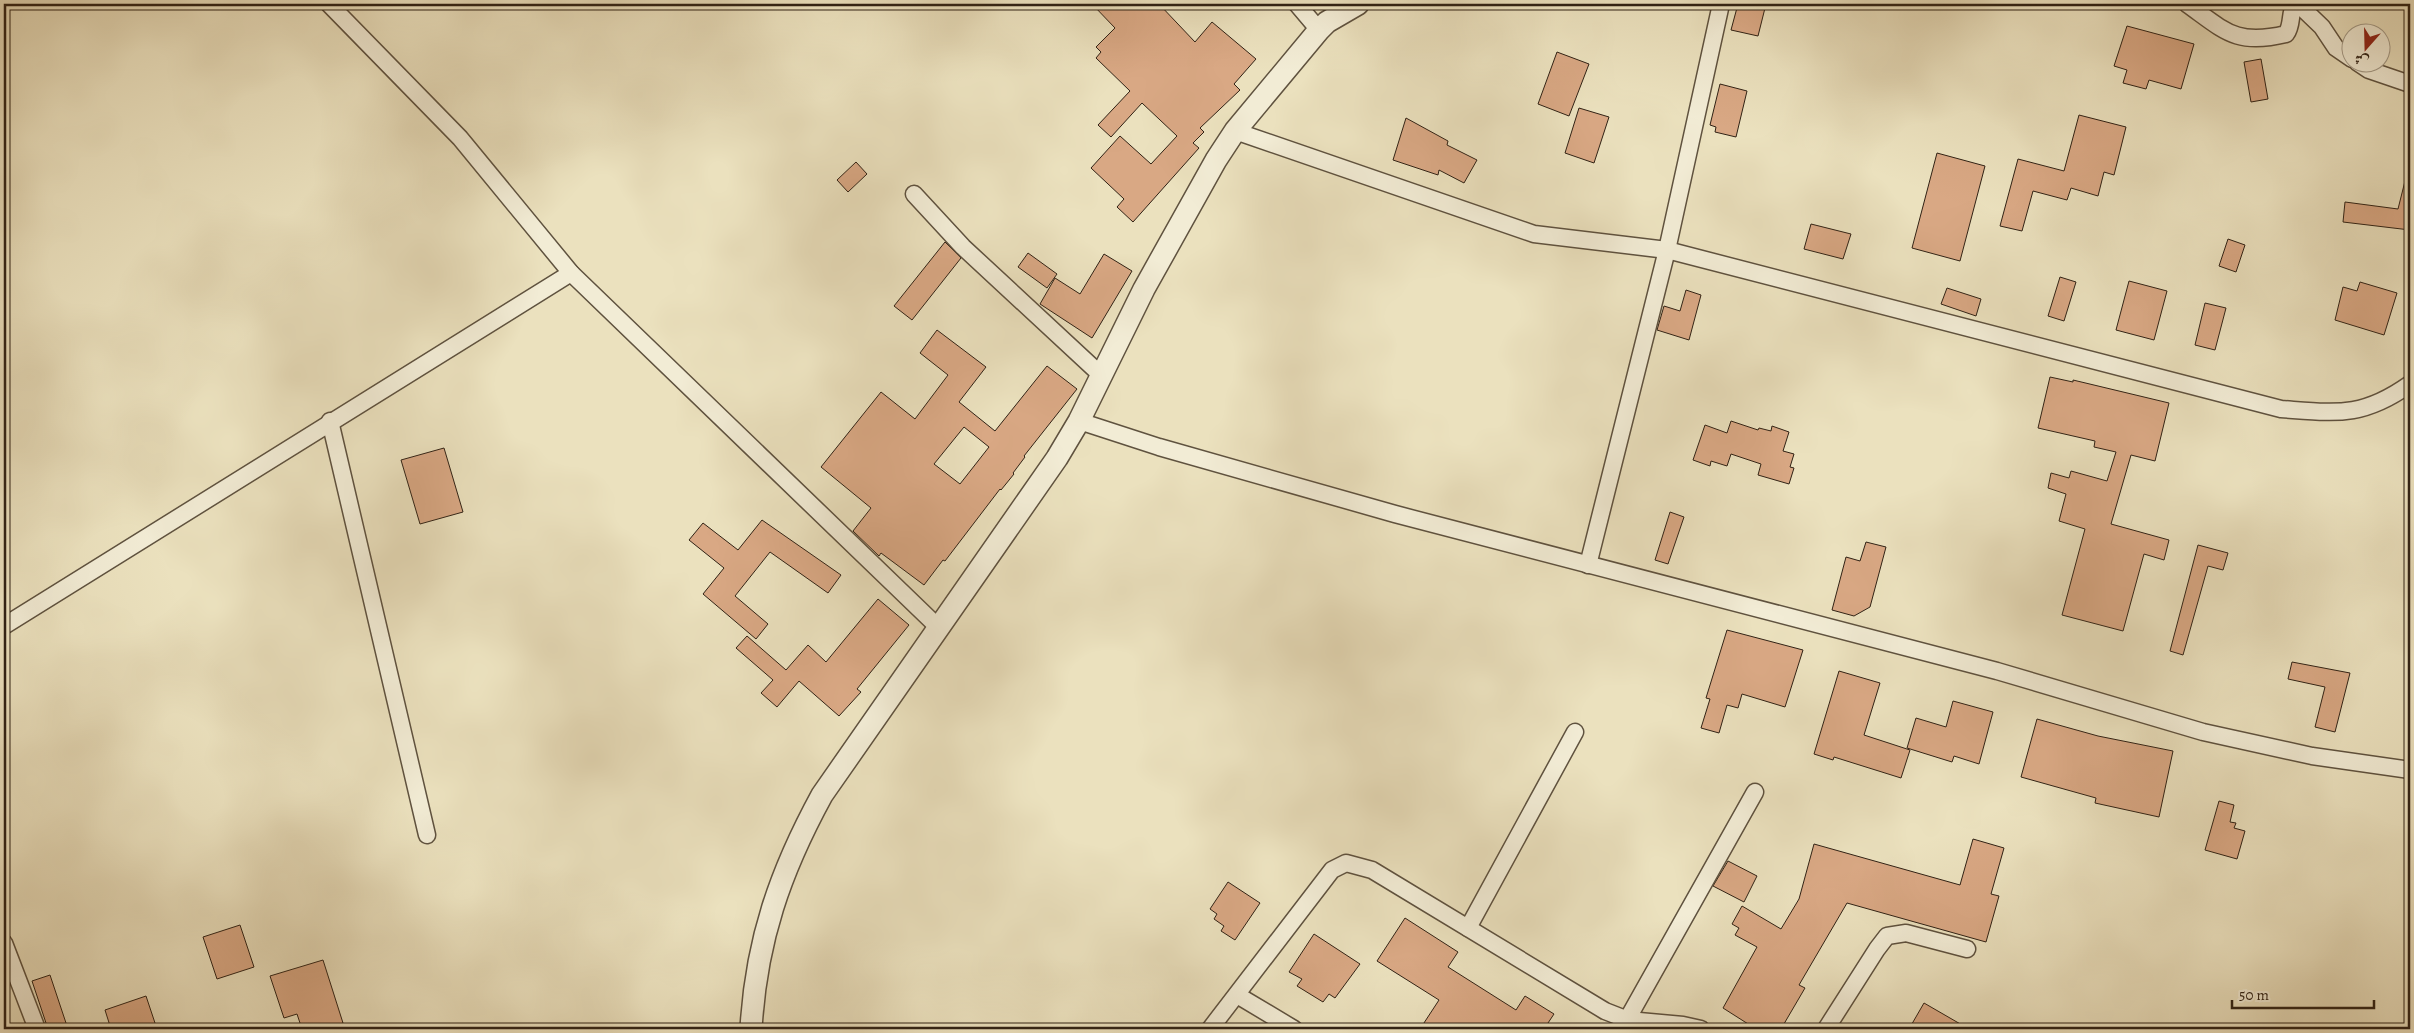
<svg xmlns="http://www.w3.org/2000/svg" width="2414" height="1033" viewBox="0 0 2414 1033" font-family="Alegreya,Amiri,serif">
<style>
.building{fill:#d9a884;stroke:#302215;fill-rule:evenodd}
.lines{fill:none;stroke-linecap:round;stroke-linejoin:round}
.minor-casing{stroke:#5f523f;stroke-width:19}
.tertiary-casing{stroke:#5f523f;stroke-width:24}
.minor{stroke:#f2ecd5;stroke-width:16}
.tertiary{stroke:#f2ecd5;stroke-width:21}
</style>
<rect width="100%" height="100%" fill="#ebe1be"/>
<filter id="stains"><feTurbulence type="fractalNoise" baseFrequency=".004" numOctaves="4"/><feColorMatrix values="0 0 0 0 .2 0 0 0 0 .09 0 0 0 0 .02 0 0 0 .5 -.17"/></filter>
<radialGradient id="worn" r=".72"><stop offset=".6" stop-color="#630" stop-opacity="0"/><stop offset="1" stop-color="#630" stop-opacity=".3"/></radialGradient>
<!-- building -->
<g class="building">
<path d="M1092,4H1159L1195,42L1212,22L1256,59L1234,84L1240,90L1200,128L1204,132L1193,143L1199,148L1133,222L1117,207L1124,199L1091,168L1120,136L1151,164L1177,136L1142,103L1111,137L1098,125L1130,91L1096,58L1101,52L1096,47L1115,28Z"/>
<path d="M1738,4H1766L1758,36L1731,30Z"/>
<path d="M2127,26L2194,44L2181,89L2149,80L2146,89L2123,83L2127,70L2114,66Z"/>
<path d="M1557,52L1589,64L1569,116L1538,104Z"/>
<path d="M2261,59L2268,99L2251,102L2244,62Z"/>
<path d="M1720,84L1747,91L1736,137L1715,132L1716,127L1710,125Z"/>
<path d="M1579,108L1609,117L1594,163L1565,153Z"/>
<path d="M2079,115L2126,127L2114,175L2104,172L2098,196L2071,188L2067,200L2033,191L2022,231L2000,226L2018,159L2064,171Z"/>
<path d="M1406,118L1448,141L1447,145L1477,160L1464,183L1439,170L1438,175L1393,160Z"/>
<path d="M1937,153L1985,166L1960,261L1912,248Z"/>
<path d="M856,162L867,174L848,192L837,180Z"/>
<path d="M2405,181H2410V230L2343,222L2345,202L2398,209Z"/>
<path d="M1811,224L1851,234L1843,259L1804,249Z"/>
<path d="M2228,239L2245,245L2236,272L2219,266Z"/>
<path d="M945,242L961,258L912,320L894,306Z"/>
<path d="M1028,253L1057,274L1047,288L1018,267Z"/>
<path d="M1104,254L1132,271L1092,338L1040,304L1055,278L1080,294Z"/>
<path d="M2060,277L2076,282L2064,321L2048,316Z"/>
<path d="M2129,281L2167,291L2154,340L2116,330Z"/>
<path d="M2360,282L2397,293L2384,335L2335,320L2343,287L2357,291Z"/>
<path d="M1947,288L1981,299L1976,316L1941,304Z"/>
<path d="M1686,290L1701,295L1689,340L1657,330L1664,306L1680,311Z"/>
<path d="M2205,303L2226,308L2215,350L2195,345Z"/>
<path d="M937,330L986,367L959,402L995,431L1047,366L1077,389L1024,456L1025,457L1013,473L1014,474L1001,490L1000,489L945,561L943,560L924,585L881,553L879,556L853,531L871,508L821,467L881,392L915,419L948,375L920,353ZM964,427L989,447L960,484L934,464Z"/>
<path d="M2050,377L2073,382V380L2169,403L2155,461L2131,455L2111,524L2169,540L2164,560L2144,554L2123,631L2062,615L2085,529L2059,521L2066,494L2048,488L2051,473L2069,478L2071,471L2107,481L2116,452L2094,447L2095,441L2038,428Z"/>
<path d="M1731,421L1758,430L1759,428L1771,431L1772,426L1789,432L1783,451L1794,454L1790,467L1794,468L1789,484L1758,475L1761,464L1731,454L1727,466L1711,461L1710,466L1693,460L1705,425L1727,433Z"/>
<path d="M444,448L463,512L420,524L401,460Z"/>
<path d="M1670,512L1684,517L1668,564L1655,560Z"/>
<path d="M762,520L841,575L828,593L770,552L735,596L768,624L756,639L703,594L724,568L689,540L703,523L738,550Z"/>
<path d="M1866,542L1886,547L1870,607L1854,616L1832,610L1846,557L1860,561Z"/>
<path d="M2198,545L2228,553L2223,570L2208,566L2183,655L2170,651Z"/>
<path d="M878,599L909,625L857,689L861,692L839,716L799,681L777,707L761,693L773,680L736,648L747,636L786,670L808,645L826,662Z"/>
<path d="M1727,630L1803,650L1785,707L1742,694L1738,708L1727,705L1719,733L1701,728L1710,699L1706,698Z"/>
<path d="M2292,662L2350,673L2335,732L2315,727L2325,687L2288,679Z"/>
<path d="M1839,671L1880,683L1864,735L1910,750L1901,778L1834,757L1833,760L1814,754Z"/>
<path d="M1953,701L1993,712L1979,764L1954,756L1952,762L1907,748L1916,718L1946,727Z"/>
<path d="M2037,719L2098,736L2173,751L2159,817L2095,803L2096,798L2021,777Z"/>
<path d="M2219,801L2234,805L2230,822L2236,823L2234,828L2245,831L2237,859L2205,850Z"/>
<path d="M1973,839L2004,848L1991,894L1999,896L1986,942L1847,903L1799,985L1805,988L1781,1029H1756L1723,1008L1757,947L1735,935L1739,928L1732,924L1742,906L1781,929L1799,899L1814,844L1960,885Z"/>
<path d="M1728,861L1757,876L1744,902L1713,886Z"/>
<path d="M1228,882L1260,903L1235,940L1221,931L1224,926L1214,919L1217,914L1210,909Z"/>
<path d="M1405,918L1458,952L1448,967L1516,1010L1525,996L1554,1014L1544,1029H1420L1439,1000L1377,961Z"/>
<path d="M240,925L254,967L217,979L203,937Z"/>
<path d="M1314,934L1360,964L1335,998L1329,994L1323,1002L1297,986L1302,979L1289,972Z"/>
<path d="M323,960L343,1023L324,1029H302L297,1014L284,1018L270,976Z"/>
<path d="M50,975L68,1029H48L32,981Z"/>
<path d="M146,996L157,1029H111L105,1010Z"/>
<path d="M1924,1003L1969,1029H1909Z"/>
</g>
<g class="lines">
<defs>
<g id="minor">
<path d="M329,4L460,138L571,273L939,628"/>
<path d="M1297,4L1319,30"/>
<path d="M2187,4C2225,31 2236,46 2286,34C2293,25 2289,13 2295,4"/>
<path d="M2298,4L2322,27L2336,48L2352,59"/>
<path d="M2357,62L2369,70L2410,84"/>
<path d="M1235,131L1534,234L1667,250L2281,409C2337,413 2362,418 2410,384"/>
<path d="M914,194L963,247L1101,375"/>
<path d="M330,421L427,835"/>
<path d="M1079,421L1159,447L1395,514L1997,671L2203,732L2312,756L2410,770"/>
<path d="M1588,565L1667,250L1721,4"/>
<path d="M4,626L571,273"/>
<path d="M1468,928L1575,732"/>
<path d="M4,943L37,1029"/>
<path d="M1237,995L1294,1029"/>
<path d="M1623,1027L1755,792"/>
<path d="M1210,1029L1332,870L1346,863L1372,870L1605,1011L1628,1020L1683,1025L1701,1029"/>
<path d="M1826,1029L1877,949L1887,936L1906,933L1967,949"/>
</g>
<path id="tertiary" d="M751,1029C756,941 780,872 822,795L1057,458L1079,421L1144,289L1216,160L1235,131L1319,30L1327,22L1358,4"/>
</defs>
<!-- minor casing -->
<use href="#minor" class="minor-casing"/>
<!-- tertiary casing -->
<use href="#tertiary" class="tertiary-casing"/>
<!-- minor -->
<use href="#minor" class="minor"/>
<!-- tertiary -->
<use href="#tertiary" class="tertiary"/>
</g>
<!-- margin -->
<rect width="2414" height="1033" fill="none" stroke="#ebe1be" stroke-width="20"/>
<rect x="5" y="5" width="2404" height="1023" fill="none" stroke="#302215" stroke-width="2.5"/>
<rect x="10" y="10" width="2394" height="1013" fill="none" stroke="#302215"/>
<!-- north arrow -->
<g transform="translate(2366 48) rotate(200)"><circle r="24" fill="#f2ecd5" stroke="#a49b88"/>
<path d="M0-4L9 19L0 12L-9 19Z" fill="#8f2418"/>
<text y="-8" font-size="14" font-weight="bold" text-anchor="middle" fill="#302215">ش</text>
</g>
<!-- scale -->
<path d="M2232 1000v8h142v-8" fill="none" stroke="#302215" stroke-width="2.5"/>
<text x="2239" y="1000" font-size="15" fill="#302215" stroke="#f2ecd5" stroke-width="4" paint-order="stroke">50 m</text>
<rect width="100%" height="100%" filter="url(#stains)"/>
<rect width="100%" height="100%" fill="url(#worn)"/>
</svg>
